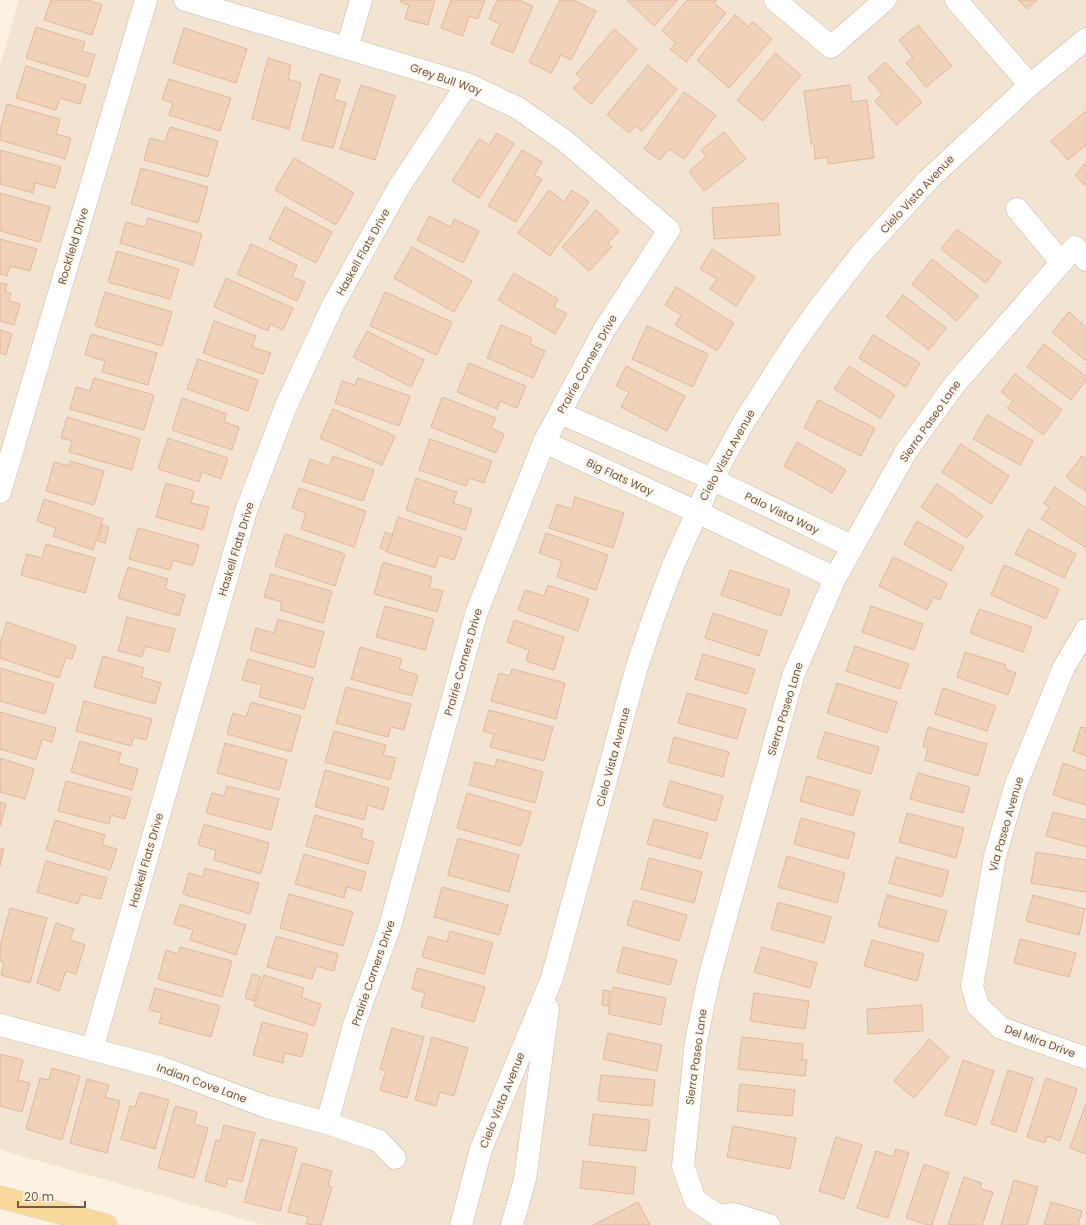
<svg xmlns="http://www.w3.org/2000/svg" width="1086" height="1225" viewBox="0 0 1086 1225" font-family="Poppins,sans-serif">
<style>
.residential{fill:#f3e4d1}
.building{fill:#f0d1ba;stroke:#e2b89b}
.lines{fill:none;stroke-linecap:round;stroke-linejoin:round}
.minor-casing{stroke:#ccbaa9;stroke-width:23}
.major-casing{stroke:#dad4d0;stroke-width:23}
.minor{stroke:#fff;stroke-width:22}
.major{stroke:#f9d89b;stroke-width:22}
.labels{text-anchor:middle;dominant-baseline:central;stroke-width:3;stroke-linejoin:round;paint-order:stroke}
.street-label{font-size:11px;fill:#725949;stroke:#fff6e8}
</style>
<rect width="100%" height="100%" fill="#fbf2e2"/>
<!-- residential -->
<path class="residential" d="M19,0H1086V1225H264L0,1150V65Z"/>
<!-- building -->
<g class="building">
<path d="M51,0H88L102,5L92,35L44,20Z"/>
<path d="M401,0H435L428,25L405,19L409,5L400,2Z"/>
<path d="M451,0H485L478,19L469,16L463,36L441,28Z"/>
<path d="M497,0H519L533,6L513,53L491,44L500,24L489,19Z"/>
<path d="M560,0H574L596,11L571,60L561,55L551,73L529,62Z"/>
<path d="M627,0H678L654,26Z"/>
<path d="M687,0H717L714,3L726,13L686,62L670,49L676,43L662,31Z"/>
<path d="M1018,0H1037L1027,9Z"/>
<path d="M735,15L749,27L753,22L772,39L729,88L697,60Z"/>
<path d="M918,25L952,66L926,87L906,63L913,58L899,40Z"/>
<path d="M36,27L85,42L82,51L95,55L88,77L26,58Z"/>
<path d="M184,28L247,49L236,83L173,63Z"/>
<path d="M614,29L637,49L591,104L573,88L582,79L576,74Z"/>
<path d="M775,53L801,75L763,121L737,100Z"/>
<path d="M268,58L291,65L288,79L301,83L289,129L252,119Z"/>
<path d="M885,62L922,102L897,125L875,101L882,94L868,78Z"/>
<path d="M648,65L677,89L642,131L635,126L629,133L607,115Z"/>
<path d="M26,66L86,85L80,104L60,98L56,110L16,98Z"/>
<path d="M320,74L340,80L334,99L346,103L333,148L302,140Z"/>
<path d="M169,79L231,98L220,131L169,115L173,103L162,99Z"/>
<path d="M361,85L395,96L375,160L340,149Z"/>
<path d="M850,85L852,102L867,100L874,158L828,164L827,157L815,159L814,144H811L804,91Z"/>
<path d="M684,92L716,115L684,159L669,149L660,160L644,149Z"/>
<path d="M7,104L60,119L56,134L71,138L65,159L0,140V130Z"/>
<path d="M1086,111V145L1068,160L1051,141Z"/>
<path d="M170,127L218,141L208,177L144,160L150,138L165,142Z"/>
<path d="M724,132L746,159L704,191L689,171L706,157L701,150Z"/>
<path d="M497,133L514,144L479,198L452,181L479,139L489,145Z"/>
<path d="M0,150L61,167L55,188L35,183L33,193L0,184Z"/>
<path d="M522,150L542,162L534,175L542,179L516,222L488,206Z"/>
<path d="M294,158L354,193L336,225L275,190Z"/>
<path d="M1086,163V186L1075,175Z"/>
<path d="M141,168L208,187L198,223L131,204Z"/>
<path d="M549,190L564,202L572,190L589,202L550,256L518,233Z"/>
<path d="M0,193L50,207L40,242L0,231Z"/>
<path d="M778,203L780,235L714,239L712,208Z"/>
<path d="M285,207L332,232L316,263L269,239Z"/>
<path d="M596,210L619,231L608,243L612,247L589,271L562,247Z"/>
<path d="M429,216L451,227L454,219L479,231L463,263L417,240Z"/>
<path d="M148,218L202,234L193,265L120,243L126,222L145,227Z"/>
<path d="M957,229L1001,262L986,283L941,249Z"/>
<path d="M0,239L37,249L30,271L10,266L7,276L0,274Z"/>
<path d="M251,244L297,265L292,277L305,282L297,301L237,274Z"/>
<path d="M412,247L472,281L454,312L394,278Z"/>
<path d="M712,249L755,277L736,306L710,289L717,279L700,269Z"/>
<path d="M117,251L179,269L170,299L108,282Z"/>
<path d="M932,259L978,296L957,321L912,284Z"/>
<path d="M514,273L558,299L554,307L567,314L555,334L498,300Z"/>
<path d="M226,278L293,308L283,330L270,324L268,331L214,307Z"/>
<path d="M0,283L7,284L5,291L11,293L9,301L20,304L14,325L0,321Z"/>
<path d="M676,287L734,323L717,351L675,325L681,315L665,305Z"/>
<path d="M105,292L172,312L162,346L95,326Z"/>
<path d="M385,292L452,322L437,355L370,326Z"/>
<path d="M903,295L946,328L929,350L886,317Z"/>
<path d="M1069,312L1086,327V361L1052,332Z"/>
<path d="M214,321L256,336L252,347L271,353L263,374L203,353Z"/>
<path d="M501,325L532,338L530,344L545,351L533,378L487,358Z"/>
<path d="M647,326L708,354L693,387L632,359Z"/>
<path d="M0,330L12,334L6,355L0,353Z"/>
<path d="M367,331L424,360L411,387L353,357Z"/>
<path d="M91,334L157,353L148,385L102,372L105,361L85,355Z"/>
<path d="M873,335L920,363L906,387L859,358Z"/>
<path d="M1044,344L1086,376V380L1071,400L1027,367Z"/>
<path d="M198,359L258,380L248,411L187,389Z"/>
<path d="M469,363L526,386L517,408L500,401L497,409L457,392Z"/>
<path d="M626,366L685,396L667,431L621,407L629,392L616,386Z"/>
<path d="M849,366L895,395L880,418L834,389Z"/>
<path d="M1015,374L1062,410L1043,435L1007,408L1013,401L1001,392Z"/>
<path d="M94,378L154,395L144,430L70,409L76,387L90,391Z"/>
<path d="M358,378L410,396L399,426L335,403L342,381L355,385Z"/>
<path d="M442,397L496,418L491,428L504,434L496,453L431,427Z"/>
<path d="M182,398L227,414L224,422L239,427L232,450L172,430Z"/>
<path d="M818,400L875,428L861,456L804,428Z"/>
<path d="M333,409L395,436L382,465L320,438Z"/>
<path d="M987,415L1033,441L1020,465L973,439Z"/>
<path d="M67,417L140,439L132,470L69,452L72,441L61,438Z"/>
<path d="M168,438L228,458L221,479L202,472L199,482L158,469Z"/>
<path d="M430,439L492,461L484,483L469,478L466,486L419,470Z"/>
<path d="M797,442L846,470L832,493L784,466Z"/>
<path d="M961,444L1009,476L991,504L942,472Z"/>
<path d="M333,456L374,470L363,501L303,481L310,459L329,466Z"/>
<path d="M1082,456L1086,458V492L1066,477Z"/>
<path d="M70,461L104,471L94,505L46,491L54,462L69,466Z"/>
<path d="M416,478L457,492L453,503L472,509L465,530L406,510Z"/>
<path d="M166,483L194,491L191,503L209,507L203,530L156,517Z"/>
<path d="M937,484L983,516L967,538L921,507Z"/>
<path d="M1055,487L1086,508V548L1041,519L1049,507L1044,503Z"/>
<path d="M299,488L366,511L354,547L301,529L306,513L292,508Z"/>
<path d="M575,497L624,513L613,548L549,528L557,504L572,509Z"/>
<path d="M44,499L103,519L93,550L53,536L56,528L37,521Z"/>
<path d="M398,517L462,538L454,560L439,555L435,568L387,552Z"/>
<path d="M917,521L964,547L951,571L904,544Z"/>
<path d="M102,525L109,527L105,543L98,541Z"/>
<path d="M138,528L199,545L193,566L173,560L170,570L129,559Z"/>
<path d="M1028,529L1076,554L1064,578L1015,554Z"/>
<path d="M385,532L393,535L387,551L380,548Z"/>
<path d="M546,533L608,555L596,590L557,577L562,561L539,553Z"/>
<path d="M285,534L345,554L335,586L275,566Z"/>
<path d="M46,544L95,558L85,593L21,575L27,554L42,558Z"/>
<path d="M893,557L947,583L940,600L934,597L927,610L879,586Z"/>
<path d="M383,562L432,577L429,588L443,591L437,612L374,594Z"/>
<path d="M1004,565L1059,589L1046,619L991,595Z"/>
<path d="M128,567L168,579L165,589L185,595L179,616L118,598Z"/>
<path d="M730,570L790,590L781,616L721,595Z"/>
<path d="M271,574L332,591L323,623L280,610L282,602L264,597Z"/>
<path d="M548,585L589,599L578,631L518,610L525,590L544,596Z"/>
<path d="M385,606L434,619L425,650L376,637Z"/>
<path d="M871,606L923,624L914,650L862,632Z"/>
<path d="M979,609L1032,627L1023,652L970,633Z"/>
<path d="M713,613L767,631L759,656L705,638Z"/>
<path d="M127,617L175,629L169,652L145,646L142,657L118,651Z"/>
<path d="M278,619L324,632L314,668L250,650L256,628L274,633Z"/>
<path d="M514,620L564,637L554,670L526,661L529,650L507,642Z"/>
<path d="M7,622L76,646L72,659L66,657L59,678L0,658V643Z"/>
<path d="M855,646L909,664L900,689L846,671Z"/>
<path d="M360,647L402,659L399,669L418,675L412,696L351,679Z"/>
<path d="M965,652L1006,665L1005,669L1016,673L1008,695L957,677Z"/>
<path d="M703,654L755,669L747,694L695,679Z"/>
<path d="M103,656L144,668L141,677L161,683L155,704L94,687Z"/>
<path d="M248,659L313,678L304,709L259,697L262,685L242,680Z"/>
<path d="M0,668L54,684L45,714L0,701Z"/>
<path d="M512,669L565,683L556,719L491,701L499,673L510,676Z"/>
<path d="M837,683L897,702L887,733L827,713Z"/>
<path d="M346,687L411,704L404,730L391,727L388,737L336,723Z"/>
<path d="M943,688L996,706L987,731L935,714Z"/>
<path d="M687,693L746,709L737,739L678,723Z"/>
<path d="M84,701L152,719L146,740L134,737L131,746L76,731Z"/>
<path d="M251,702L301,716L291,752L227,734L233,713L246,717Z"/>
<path d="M489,710L553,727L544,761L490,747L494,734L483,731Z"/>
<path d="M0,712L56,728L52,742L42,739L36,760L0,749Z"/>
<path d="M928,727L987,744L978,776L925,760L928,748L923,746Z"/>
<path d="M1081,727L1086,728V756L1073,751Z"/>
<path d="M334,731L386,745L383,755L396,758L390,780L325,762Z"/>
<path d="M825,732L879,747L871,774L817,758Z"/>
<path d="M674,737L729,752L723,777L668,762Z"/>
<path d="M80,741L121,753L118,763L138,769L132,790L71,772Z"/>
<path d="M225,743L287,760L279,790L217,773Z"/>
<path d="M0,758L34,769L25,799L0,792Z"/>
<path d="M497,759L543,772L535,803L469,785L475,762L495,767Z"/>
<path d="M1063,763L1086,771V805L1053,795Z"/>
<path d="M325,770L389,788L383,810L368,805L364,820L315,807Z"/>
<path d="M918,773L970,787L963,813L910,799Z"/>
<path d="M807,776L860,791L853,816L800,801Z"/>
<path d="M66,781L131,798L125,819L111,815L109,824L58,811Z"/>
<path d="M670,781L723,796L716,821L663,806Z"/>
<path d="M227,786L279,799L271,830L206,813L212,793L224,796Z"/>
<path d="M467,793L531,812L521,846L457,828Z"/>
<path d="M0,802L6,804L0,826Z"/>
<path d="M1053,812L1086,820V847L1046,836Z"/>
<path d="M907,813L964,828L956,858L899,842Z"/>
<path d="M315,815L363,829L361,838L374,842L368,864L306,846Z"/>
<path d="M801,818L855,833L848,859L794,844Z"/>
<path d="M654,819L708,833L701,859L647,844Z"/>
<path d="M55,820L105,835L102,845L117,849L110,870L46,850Z"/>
<path d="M204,824L269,843L261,874L214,860L216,850L198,845Z"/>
<path d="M458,838L519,855L509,892L448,875Z"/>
<path d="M0,848L4,849L0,866Z"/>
<path d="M1036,852L1086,860V892L1031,883Z"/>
<path d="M304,854L366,872L361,891L347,887L344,898L295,884Z"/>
<path d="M787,856L845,873L837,903L778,887Z"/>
<path d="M896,857L949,871L942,897L889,883Z"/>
<path d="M649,858L702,872L694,903L641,889Z"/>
<path d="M46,861L107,878L101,899L81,894L78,904L37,892Z"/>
<path d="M205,868L259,883L250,914L183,894L189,873L203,877Z"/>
<path d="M442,887L508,905L499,935L434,917Z"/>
<path d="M289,894L353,912L343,946L280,928Z"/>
<path d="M887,895L947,911L938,942L878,926Z"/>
<path d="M1033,895L1085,909L1079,935L1026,921Z"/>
<path d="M634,900L687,915L679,941L627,925Z"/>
<path d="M778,902L831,917L824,943L771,929Z"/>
<path d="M180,904L246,925L236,955L190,940L193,930L174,924Z"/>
<path d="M10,908L47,918L30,983L1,975L4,962L0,961V946Z"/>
<path d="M56,923L74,929L70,940L85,945L76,974L66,971L59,991L37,983Z"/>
<path d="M450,931L493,943L484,974L422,957L428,936L447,942Z"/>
<path d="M276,936L338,954L334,971L316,966L312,979L267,967Z"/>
<path d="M1020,939L1076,953L1069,977L1014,963Z"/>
<path d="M872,940L924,954L917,981L864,966Z"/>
<path d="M180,947L232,961L222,997L158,979L166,950L178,954Z"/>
<path d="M623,947L677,960L670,985L617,972Z"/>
<path d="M762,947L817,963L810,988L754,972Z"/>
<path d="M417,968L485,987L474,1022L421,1007L425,993L412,989Z"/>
<path d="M252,974L261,977L254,1001L245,998Z"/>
<path d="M264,975L304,988L301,997L321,1004L314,1026L254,1006Z"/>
<path d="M613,987L666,998L661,1025L608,1014Z"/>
<path d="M155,988L220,1006L211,1037L159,1023L162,1013L149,1010Z"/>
<path d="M603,990L610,991L608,1006L602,1005Z"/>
<path d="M754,993L809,1001L805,1029L750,1021Z"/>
<path d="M922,1005L923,1031L868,1034L867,1009Z"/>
<path d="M262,1022L308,1034L302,1057L285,1053L283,1063L253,1055Z"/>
<path d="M392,1028L424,1037L407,1098L380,1090L386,1071L380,1069Z"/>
<path d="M608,1033L662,1045L657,1071L603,1059Z"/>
<path d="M432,1037L468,1048L454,1096L440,1092L436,1106L415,1100Z"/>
<path d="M742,1037L803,1044L802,1060H807L805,1076L738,1069Z"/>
<path d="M929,1039L949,1057L914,1098L894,1081Z"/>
<path d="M0,1054L23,1060L18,1080L30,1083L22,1112L0,1106Z"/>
<path d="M963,1060L994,1071L976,1125L945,1115Z"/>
<path d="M52,1068L80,1076L62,1140L26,1129L40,1078L49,1080Z"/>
<path d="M1008,1070L1033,1078L1016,1132L991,1124Z"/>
<path d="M601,1075L655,1080L652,1106L598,1101Z"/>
<path d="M1046,1078L1077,1089L1060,1141L1047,1136L1045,1143L1027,1137Z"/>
<path d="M87,1079L109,1085L105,1097L120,1101L107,1153L70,1143Z"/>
<path d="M740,1084L795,1090L792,1116L737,1111Z"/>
<path d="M140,1092L169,1100L155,1149L121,1139L130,1106L135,1107Z"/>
<path d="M1086,1103V1154L1070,1148Z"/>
<path d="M175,1106L197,1112L194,1124L208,1128L194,1178L158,1168Z"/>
<path d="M593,1114L650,1120L646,1151L589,1145Z"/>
<path d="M224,1125L255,1133L242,1182L228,1178L226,1187L205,1181L216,1140L220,1141Z"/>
<path d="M733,1126L796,1138L790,1169L727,1157Z"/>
<path d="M836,1137L862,1145L844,1199L819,1191Z"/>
<path d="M261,1139L297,1148L280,1211L244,1202Z"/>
<path d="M896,1149L909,1153L888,1218L857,1208L876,1151L893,1157Z"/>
<path d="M583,1161L636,1167L633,1194L580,1188Z"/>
<path d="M302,1163L332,1171L328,1186L332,1187L321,1225L306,1224L308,1217L288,1212Z"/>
<path d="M924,1164L949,1173L932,1225H928L906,1218Z"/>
<path d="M964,1177L982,1183L980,1189L993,1192L982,1225H948Z"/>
<path d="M1014,1180L1038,1187L1027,1225H1001Z"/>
<path d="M638,1202L650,1225H593Z"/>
<path d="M1051,1202L1082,1211L1078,1225H1044Z"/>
</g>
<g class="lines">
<defs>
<g id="minor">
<path d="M185,0L467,84L518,108L565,141L669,230L604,330L544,442L476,614L390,926L354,1025L327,1123"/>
<path d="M775,0L831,47L885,0"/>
<path d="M956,0L1030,85"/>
<path d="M347,48L361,0"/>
<path d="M1017,209L1061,262"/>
<path d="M560,413L712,479L853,547"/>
<path d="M544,442L697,512L835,578"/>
<path d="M0,492L146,0"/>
<path d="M1086,630L1064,667L1015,787L995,856L972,986L978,1006L1001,1028L1086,1058"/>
<path d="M0,1025L163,1068L267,1107L327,1123L379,1141L395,1158"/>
<path d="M92,1050L246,511L286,406L333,305L399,187L467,84"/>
<path d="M461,1225L481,1149L552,978L636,670L653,619L672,568L712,479L745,420L795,342L820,307L861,254L929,179L1030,85L1086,39"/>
<path d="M512,1225L525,1179L548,1009"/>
<path d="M769,1225L734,1214L719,1216L695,1200L683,1166L696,1041L709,978L793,676L835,578L907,450L955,384L1075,247L1086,260"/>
</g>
<path id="major" d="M0,1197L106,1225"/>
</defs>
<!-- minor casing -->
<use href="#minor" class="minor-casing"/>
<!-- major casing -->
<use href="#major" class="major-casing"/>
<!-- minor -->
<use href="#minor" class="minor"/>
<!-- major -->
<use href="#major" class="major"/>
</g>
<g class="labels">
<!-- street labels -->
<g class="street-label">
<text transform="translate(446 79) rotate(19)">Grey Bull Way</text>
<text transform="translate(917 194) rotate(-47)">Cielo Vista Avenue</text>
<text transform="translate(73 246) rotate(-73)">Rockfield Drive</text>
<text transform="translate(363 252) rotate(-61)">Haskell Flats Drive</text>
<text transform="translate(587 364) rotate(-61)">Prairie Corners Drive</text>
<text transform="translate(930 421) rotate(-55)">Sierra Paseo Lane</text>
<text transform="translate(727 455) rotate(-61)">Cielo Vista Avenue</text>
<text transform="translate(620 477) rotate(25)">Big Flats Way</text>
<text transform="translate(782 513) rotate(26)">Palo Vista Way</text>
<text transform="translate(236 549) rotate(-73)">Haskell Flats Drive</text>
<text transform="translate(463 662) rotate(-74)">Prairie Corners Drive</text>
<text transform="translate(785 709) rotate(-73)">Sierra Paseo Lane</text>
<text transform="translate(613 757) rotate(-75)">Cielo Vista Avenue</text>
<text transform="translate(1006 824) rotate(-74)">Via Paseo Avenue</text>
<text transform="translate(146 860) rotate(-74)">Haskell Flats Drive</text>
<text transform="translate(373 973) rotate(-71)">Prairie Corners Drive</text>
<text transform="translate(1040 1041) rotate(20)">Del Mira Drive</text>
<text transform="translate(696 1057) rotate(-82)">Sierra Paseo Lane</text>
<text transform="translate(202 1083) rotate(20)">Indian Cove Lane</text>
<text transform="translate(502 1100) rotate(-68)">Cielo Vista Avenue</text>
</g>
</g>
<!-- scale -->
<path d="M18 1201v6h67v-6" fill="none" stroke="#725949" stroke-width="2"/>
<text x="24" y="1201" font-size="12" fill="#725949" stroke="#fff6e8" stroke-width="3" paint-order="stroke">20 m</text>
</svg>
